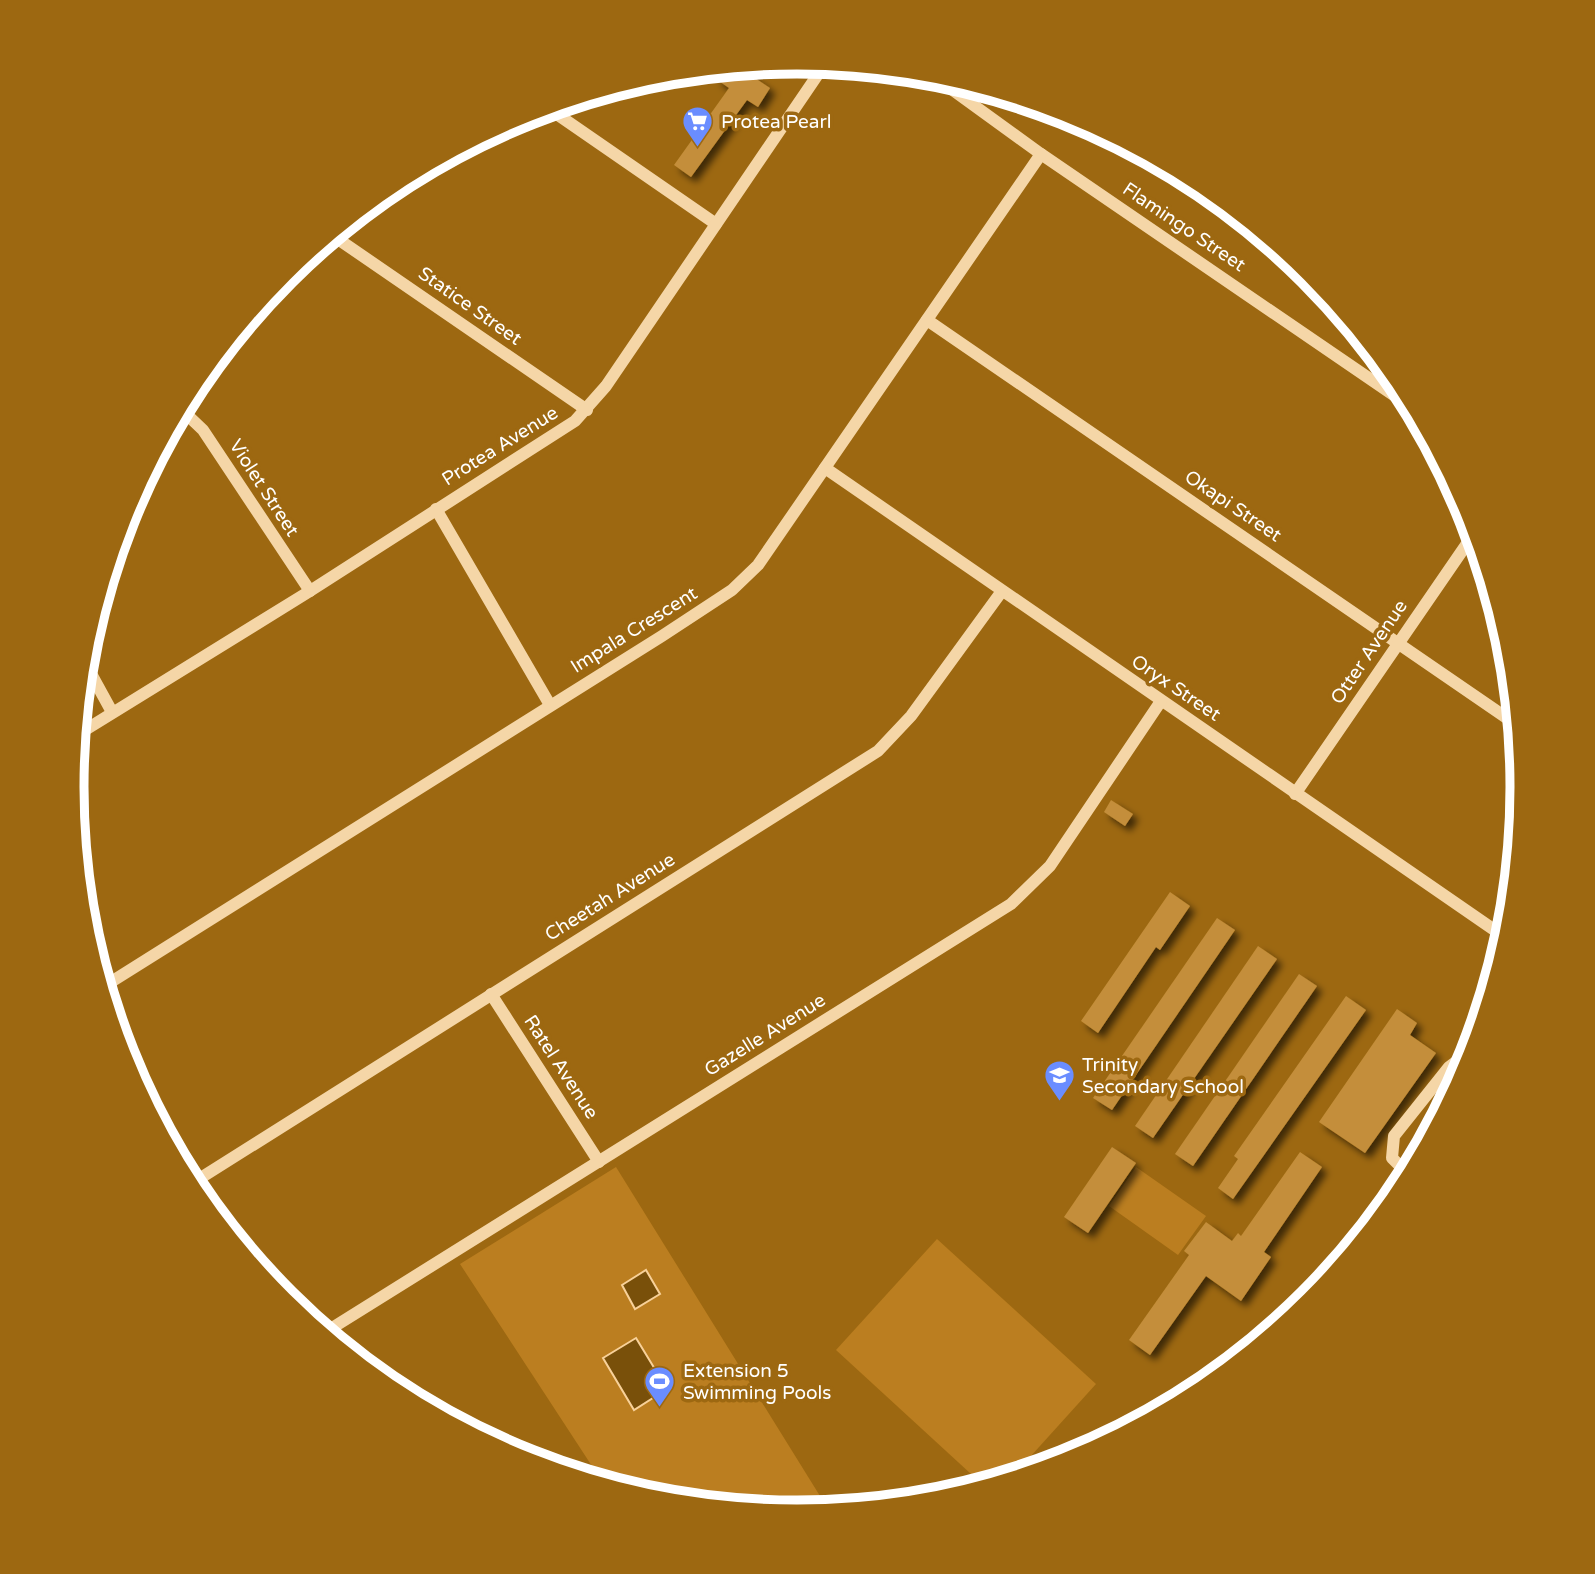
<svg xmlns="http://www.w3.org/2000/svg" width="1595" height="1574" viewBox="0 0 1595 1574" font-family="'Varela Round',sans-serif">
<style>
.green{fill:#bb7e20}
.water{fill:#79500a;stroke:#f8d199;stroke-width:2}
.building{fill:#c48e3a;filter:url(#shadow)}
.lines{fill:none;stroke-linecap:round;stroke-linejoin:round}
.minor{stroke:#f5d6a7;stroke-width:12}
.labels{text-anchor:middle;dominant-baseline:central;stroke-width:7;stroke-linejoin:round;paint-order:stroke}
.poi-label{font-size:19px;fill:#fff;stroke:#9d6811;text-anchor:start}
.street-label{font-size:19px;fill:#fff;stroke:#9d6811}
.rim{fill:none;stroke:#fff;stroke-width:9}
</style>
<defs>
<filter id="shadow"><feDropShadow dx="5.5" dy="5.5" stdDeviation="3.5" flood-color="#0009"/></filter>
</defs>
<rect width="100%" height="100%" fill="#9d6811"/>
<!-- green -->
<g class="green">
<path d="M616,1167L820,1496L834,1509L797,1513L656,1499L603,1483L460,1264Z"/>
<path d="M1136,1167L1206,1216L1178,1255L1109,1206Z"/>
<path d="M937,1239L1096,1384L1012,1477L983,1485L836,1350Z"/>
</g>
<!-- water -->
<g class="water">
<path d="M646,1270L660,1294L635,1309L622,1285Z"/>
<path d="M636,1338L667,1389L634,1410L603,1358Z"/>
</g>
<!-- building -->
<g class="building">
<path d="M755,65L749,74L770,88L758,107L747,100L691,177L674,165L729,88L716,79L723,69Z"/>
<path d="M1111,800L1133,814L1125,826L1104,812Z"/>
<path d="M1170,892L1190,906L1160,950L1156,947L1098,1033L1081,1021Z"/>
<path d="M1217,918L1235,930L1112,1110L1093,1098Z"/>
<path d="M1258,946L1277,959L1153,1138L1135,1126Z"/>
<path d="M1299,974L1317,986L1193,1166L1175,1154Z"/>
<path d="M1346,996L1366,1010L1233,1199L1218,1188L1238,1159L1234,1156Z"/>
<path d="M1397,1009L1417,1023L1410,1035L1436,1053L1365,1153L1319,1122Z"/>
<path d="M1112,1147L1136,1163L1088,1233L1064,1217Z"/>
<path d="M1300,1152L1322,1167L1264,1252L1271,1257L1241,1301L1206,1276L1150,1355L1129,1340L1189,1255L1184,1251L1206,1222L1232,1241L1238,1233L1241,1236Z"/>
</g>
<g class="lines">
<!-- minor -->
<g class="minor">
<path d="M932,75L1041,154L1414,409"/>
<path d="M548,108L716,224"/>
<path d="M332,235L587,410"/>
<path d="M927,320L1517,725"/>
<path d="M181,409L203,430L310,591"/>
<path d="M825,468L1506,938"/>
<path d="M436,509L550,705"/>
<path d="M84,661L112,712"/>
<path d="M77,735L310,591L575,421L606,386L825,64"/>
<path d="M1295,794L1475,532"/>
<path d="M103,987L662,636L732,590L758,565L1041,154"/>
<path d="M491,994L599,1162"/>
<path d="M1409,1175L1392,1158L1394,1136L1449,1067L1457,1061L1469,1062"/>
<path d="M191,1184L878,751L911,716L1002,591"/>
<path d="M324,1333L1011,904L1050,866L1161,701"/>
</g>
</g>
<!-- icons -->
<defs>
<symbol id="supermarket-pin" viewBox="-11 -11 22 30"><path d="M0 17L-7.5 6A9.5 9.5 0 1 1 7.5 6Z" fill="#6a8dff" stroke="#9d6811"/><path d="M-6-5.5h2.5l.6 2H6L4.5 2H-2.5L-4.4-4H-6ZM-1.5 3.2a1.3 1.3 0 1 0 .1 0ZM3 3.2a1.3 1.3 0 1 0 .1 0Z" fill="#fff"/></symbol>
<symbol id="school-pin" viewBox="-11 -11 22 30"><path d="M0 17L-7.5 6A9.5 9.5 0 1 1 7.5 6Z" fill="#6a8dff" stroke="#9d6811"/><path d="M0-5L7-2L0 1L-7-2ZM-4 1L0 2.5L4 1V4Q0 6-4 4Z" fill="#fff"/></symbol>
<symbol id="stadium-pin" viewBox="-11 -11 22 30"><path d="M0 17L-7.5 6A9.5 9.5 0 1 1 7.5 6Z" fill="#6a8dff" stroke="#9d6811"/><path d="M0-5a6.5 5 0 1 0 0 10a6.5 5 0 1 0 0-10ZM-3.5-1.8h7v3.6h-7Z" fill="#fff"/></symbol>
</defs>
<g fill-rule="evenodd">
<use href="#supermarket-pin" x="680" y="104" width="35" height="47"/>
<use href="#school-pin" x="1042" y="1058" width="35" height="47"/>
<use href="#stadium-pin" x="642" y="1364" width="35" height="47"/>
</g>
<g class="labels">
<!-- poi labels -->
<g class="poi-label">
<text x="721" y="122">Protea Pearl</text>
<text x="1082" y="1065">Trinity<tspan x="1082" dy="22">Secondary School</tspan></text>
<text x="683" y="1371">Extension 5<tspan x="683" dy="22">Swimming Pools</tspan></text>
</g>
<!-- street labels -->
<g class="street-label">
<text transform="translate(1184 227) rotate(34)">Flamingo Street</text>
<text transform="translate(470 306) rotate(35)">Statice Street</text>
<text transform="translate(500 446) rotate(-32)">Protea Avenue</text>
<text transform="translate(264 488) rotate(57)">Violet Street</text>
<text transform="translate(1233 506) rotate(34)">Okapi Street</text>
<text transform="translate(634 630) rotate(-32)">Impala Crescent</text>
<text transform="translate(1369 652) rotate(-56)">Otter Avenue</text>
<text transform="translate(1176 688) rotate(34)">Oryx Street</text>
<text transform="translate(610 897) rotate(-32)">Cheetah Avenue</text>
<text transform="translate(765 1035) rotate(-32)">Gazelle Avenue</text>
<text transform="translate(561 1067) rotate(57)">Ratel Avenue</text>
</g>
</g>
<!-- crop -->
<path d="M0 0H1595V1574H0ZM84 787a713 713 0 1 1 1426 0a713 713 0 1 1-1426 0Z" fill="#9d6811" fill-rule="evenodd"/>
<path class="rim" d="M84 787a713 713 0 1 1 1426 0a713 713 0 1 1-1426 0Z"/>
</svg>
